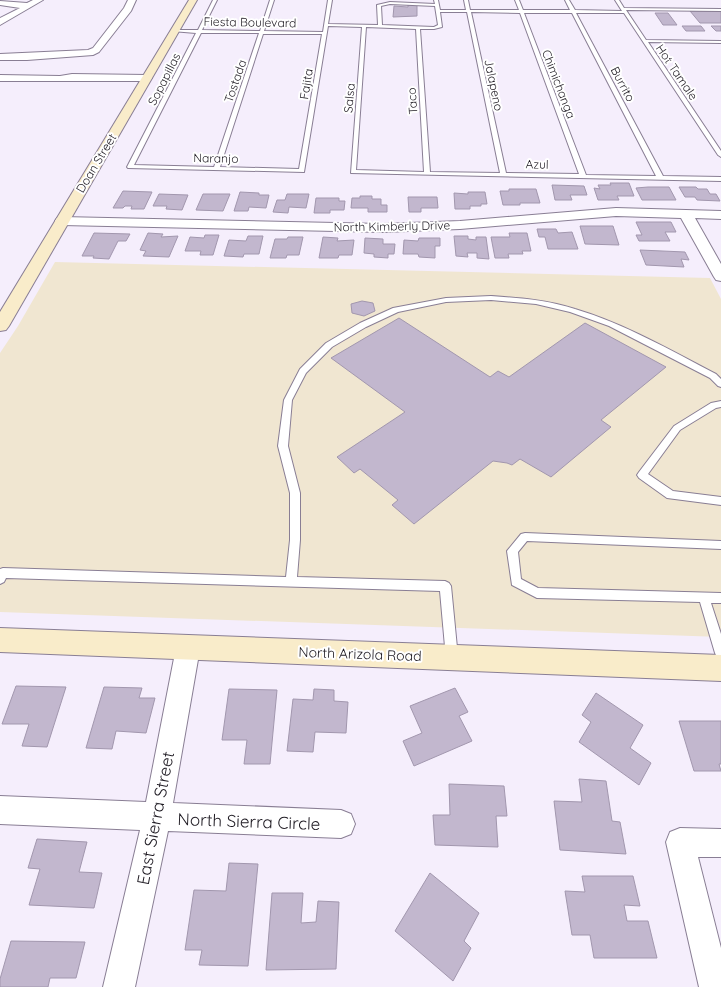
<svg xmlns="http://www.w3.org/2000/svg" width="721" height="987" viewBox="0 0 721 987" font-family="Quicksand,sans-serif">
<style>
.education{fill:#f0e6d1}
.building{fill:#c2b7ce;stroke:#a297ae}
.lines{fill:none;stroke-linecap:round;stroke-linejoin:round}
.lane-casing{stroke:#897e94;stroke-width:2}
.street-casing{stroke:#897e94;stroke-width:2}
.secondary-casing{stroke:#897e94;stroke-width:2}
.lane{fill:#fff;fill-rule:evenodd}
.street{fill:#fff;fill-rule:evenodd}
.secondary{fill:#f9ecca;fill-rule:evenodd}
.labels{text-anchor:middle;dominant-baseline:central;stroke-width:4;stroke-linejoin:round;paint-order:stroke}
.far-street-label{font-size:12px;fill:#1d1921;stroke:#fff}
.street-label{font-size:14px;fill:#1d1921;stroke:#fff}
.near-street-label{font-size:17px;fill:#1d1921;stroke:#fff}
</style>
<rect width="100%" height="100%" fill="#f5eefc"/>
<!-- education -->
<path class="education" d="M55,262L710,278L721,299V637L0,612V353L18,326Z"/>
<!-- building -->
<g class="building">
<path d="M408,4H417V16L393,17L394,6L408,7Z"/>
<path d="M690,11H721V23H700Z"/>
<path d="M655,13H668L677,25H663Z"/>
<path d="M682,26H701L705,31H686Z"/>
<path d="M711,26H721V31H716Z"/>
<path d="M610,183H629L634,196H617L619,200H598L594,188L600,189L598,185H611Z"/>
<path d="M552,185L584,186L587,195H570L572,200H555Z"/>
<path d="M648,187H669L676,200H642L636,188Z"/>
<path d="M679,187H696L698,189H707L710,194H716L720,201L697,200L695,197H685Z"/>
<path d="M509,189H536L540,203H520V205H503L500,191H509Z"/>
<path d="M123,191L152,192L144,209H131L132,206H125L123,208H113Z"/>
<path d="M240,192L259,193V195H269L266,208L249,207L248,211H234Z"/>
<path d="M468,192H485L487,204H481V206H470V209H455L454,193L468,194Z"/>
<path d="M159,194L188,195L182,210L166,209L167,206H153Z"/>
<path d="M203,194H230L223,211L196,210Z"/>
<path d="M287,194H309L306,208L289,207L288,213L273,212L277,200H285Z"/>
<path d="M360,196H372V199H381V205H387V212H368V208H351L352,198H360Z"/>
<path d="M408,197H437L438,208H421V212H409Z"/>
<path d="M316,198H339V201H345L344,210H330V213H314Z"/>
<path d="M636,222H671L676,232H665L670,241H639L636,235H642Z"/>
<path d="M580,226H613L619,245L585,244Z"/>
<path d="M537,229H556L558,233L572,232L578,249H548L545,237H539Z"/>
<path d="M94,233L130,234L126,241H118L109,259L93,258L94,256H82Z"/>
<path d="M148,233L163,234L161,237L178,236L169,257L143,256L146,251L140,250Z"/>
<path d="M509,233H527L531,251H522L523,254H508L509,258H495L491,237H510Z"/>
<path d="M205,235H219L213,255H200L201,251H185L190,237L204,238Z"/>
<path d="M248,236H263L259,254H244L243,257L224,256L229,240L246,241Z"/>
<path d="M454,236H468V239L476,240V237H486L489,259L477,258V253H467L468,257L456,256Z"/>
<path d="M288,237H303L299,255H287L286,258H270L275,239H287Z"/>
<path d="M323,237L338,238L337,241L354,240L352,255H339L338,258H319Z"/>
<path d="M365,238L383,239V244H395L394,254H388V258L374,257V254L364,253Z"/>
<path d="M419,238H440V246H435V258L419,257L418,254H403L404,240L418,241Z"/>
<path d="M640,250L685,252L689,260L681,259L684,267L646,265Z"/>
<path d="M362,301L373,303L375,311L364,316L352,313L351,304Z"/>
<path d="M399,318L490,377L498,371L509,377L585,323L666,367L601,420L611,427L551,477L520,459L512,465L507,463L493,461L414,524L392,505L398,500L360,469L354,473L337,457L405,412L331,358Z"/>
<path d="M16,686L66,687L47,747L22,746L29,724H2Z"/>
<path d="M104,687L142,688L139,698H155L146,733L116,731L112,749L86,748Z"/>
<path d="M455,688L468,712L459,716L472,741L414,766L403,741L422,733L410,706Z"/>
<path d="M229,689L277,690L270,764H244L247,740H222Z"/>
<path d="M314,689L334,690V701L348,702L346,733L315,732L313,752L287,751L293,699L313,700Z"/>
<path d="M596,693L643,725L630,748L651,763L639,785L579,742L591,722L582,715Z"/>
<path d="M679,721H721V764H719L721,771H694Z"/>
<path d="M579,779L606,781L612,821L620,822L626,854L560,850L554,801L582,802Z"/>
<path d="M449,784L504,786L507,816H496L498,847L435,845L433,815H450Z"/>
<path d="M37,839L87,842L79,872L102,873L94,908L29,905L40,869L28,868Z"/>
<path d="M229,863L258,864L248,966L199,965L202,950H185L194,890L226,891Z"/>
<path d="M430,873L479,913L464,941L471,948L453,981L395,931Z"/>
<path d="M582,876H633L640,906L624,905L627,921H648L657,958H594L590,935H572L565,891L585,892Z"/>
<path d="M272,893H303L301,923L316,922L318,901L339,902L336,969L266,970Z"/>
<path d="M11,941L85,942L76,978H50L48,987H0V979Z"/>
</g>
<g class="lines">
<defs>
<g id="lane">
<path d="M213,0H217L202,30L260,31L270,0H274L264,31L323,32L328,0H332L328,24L378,25L377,5L390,2L435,4L434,0H438L440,10H466L464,0H468L470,10H519L515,0H519L523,10H570L565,0H569L575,10L622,11L615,0H619L624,8L721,9V11L626,10L646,40L721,41V43L648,42L721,151V157L718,155L624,13H576L663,176L721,177V181L351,173L362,27L328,26L304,172L128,168L127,167L196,33L172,31L174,30H198ZM390,4L435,6L438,25L434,27L382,25L381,6ZM440,12H467L500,173L430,172L420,29H434L442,27ZM471,12L520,13L579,174L506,173ZM524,13H572L656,176L586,175ZM366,27L416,29L424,172L356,170ZM201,33H259L214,167L134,165ZM263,34H322L299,169L220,167Z"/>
<path d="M491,296C519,298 548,300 575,309C625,324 670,350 716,374L721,379V387L718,386L710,378L609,326L570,312L536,304L491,300L446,302L398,312L366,327L332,347L306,373L292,400L288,446L300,493V540L297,577L445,581L449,583L451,586L458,658L456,662L452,664L448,662L446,658L440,591L6,578L4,582L0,584V569L3,568L286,577L290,540V493L278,446L284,400L300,369L326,343L360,323L393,308L446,298Z"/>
<path d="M721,401V407L716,408L680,430L648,474L673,491L721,497V505L667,498L639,478L637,475L639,472L674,426L711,403Z"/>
<path d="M525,533L721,541V549L527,541L518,552L521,579L538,588L721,593V603H711L721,634V659L717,657L715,653L700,602L537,598L512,585L507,551L521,534Z"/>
</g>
<g id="street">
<path d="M33,0H43L0,25V18L20,8L0,5V1L27,3Z"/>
<path d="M128,0H136L131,11L99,52L93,55L27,60H0V54L88,50L93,48L124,8Z"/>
<path d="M72,74L147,75L152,78L147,81H0V75L60,76Z"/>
<path d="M616,208L721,211V219L695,218L721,264V281L716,280L714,277L681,218L616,216L460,229L383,232L62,225L57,224L55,221L57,218L62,217L383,224L460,221Z"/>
<path d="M188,637L196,640L200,648L173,803L341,810L351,814L355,824L351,834L341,838L168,831L135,987H103L140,830L0,824V796L146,802L176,648L180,640Z"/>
<path d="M680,828L721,829V857H698L721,948V987H699L666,842L670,832Z"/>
</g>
<g id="secondary">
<path d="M189,0H197L9,326L6,330L0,331V312Z"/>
<path d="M0,628L721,655V681L0,652Z"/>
</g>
</defs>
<!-- lane casing -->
<use href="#lane" class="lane-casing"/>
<!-- street casing -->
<use href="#street" class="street-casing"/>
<!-- secondary casing -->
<use href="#secondary" class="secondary-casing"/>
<!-- lane -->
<use href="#lane" class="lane"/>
<!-- street -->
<use href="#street" class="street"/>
<!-- secondary -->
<use href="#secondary" class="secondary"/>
</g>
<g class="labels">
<!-- far-street labels -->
<g class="far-street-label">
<text transform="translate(250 22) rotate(1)">Fiesta Boulevard</text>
<text transform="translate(677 72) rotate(56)">Hot Tamale</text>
<text transform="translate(164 79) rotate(-63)">Sopapillas</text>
<text transform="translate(235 81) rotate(-71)">Tostada</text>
<text transform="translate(306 84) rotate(-81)">Fajita</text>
<text transform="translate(559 84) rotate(69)">Chimichanga</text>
<text transform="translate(623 84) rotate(62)">Burrito</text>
<text transform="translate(494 85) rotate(78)">Jalapeno</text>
<text transform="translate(349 98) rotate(-85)">Salsa</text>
<text transform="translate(412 101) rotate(-94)">Taco</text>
<text transform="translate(216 158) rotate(1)">Naranjo</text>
<text transform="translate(96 163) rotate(-59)">Doan Street</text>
<text transform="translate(537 164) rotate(1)">Azul</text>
<text transform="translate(392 226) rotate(-1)">North Kimberly Drive</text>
</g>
<!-- street labels -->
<g class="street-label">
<text transform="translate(360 654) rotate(2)">North Arizola Road</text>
</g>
<!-- near-street labels -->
<g class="near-street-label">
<text transform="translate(155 818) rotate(-79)">East Sierra Street</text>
<text transform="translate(249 821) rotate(2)">North Sierra Circle</text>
</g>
</g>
</svg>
